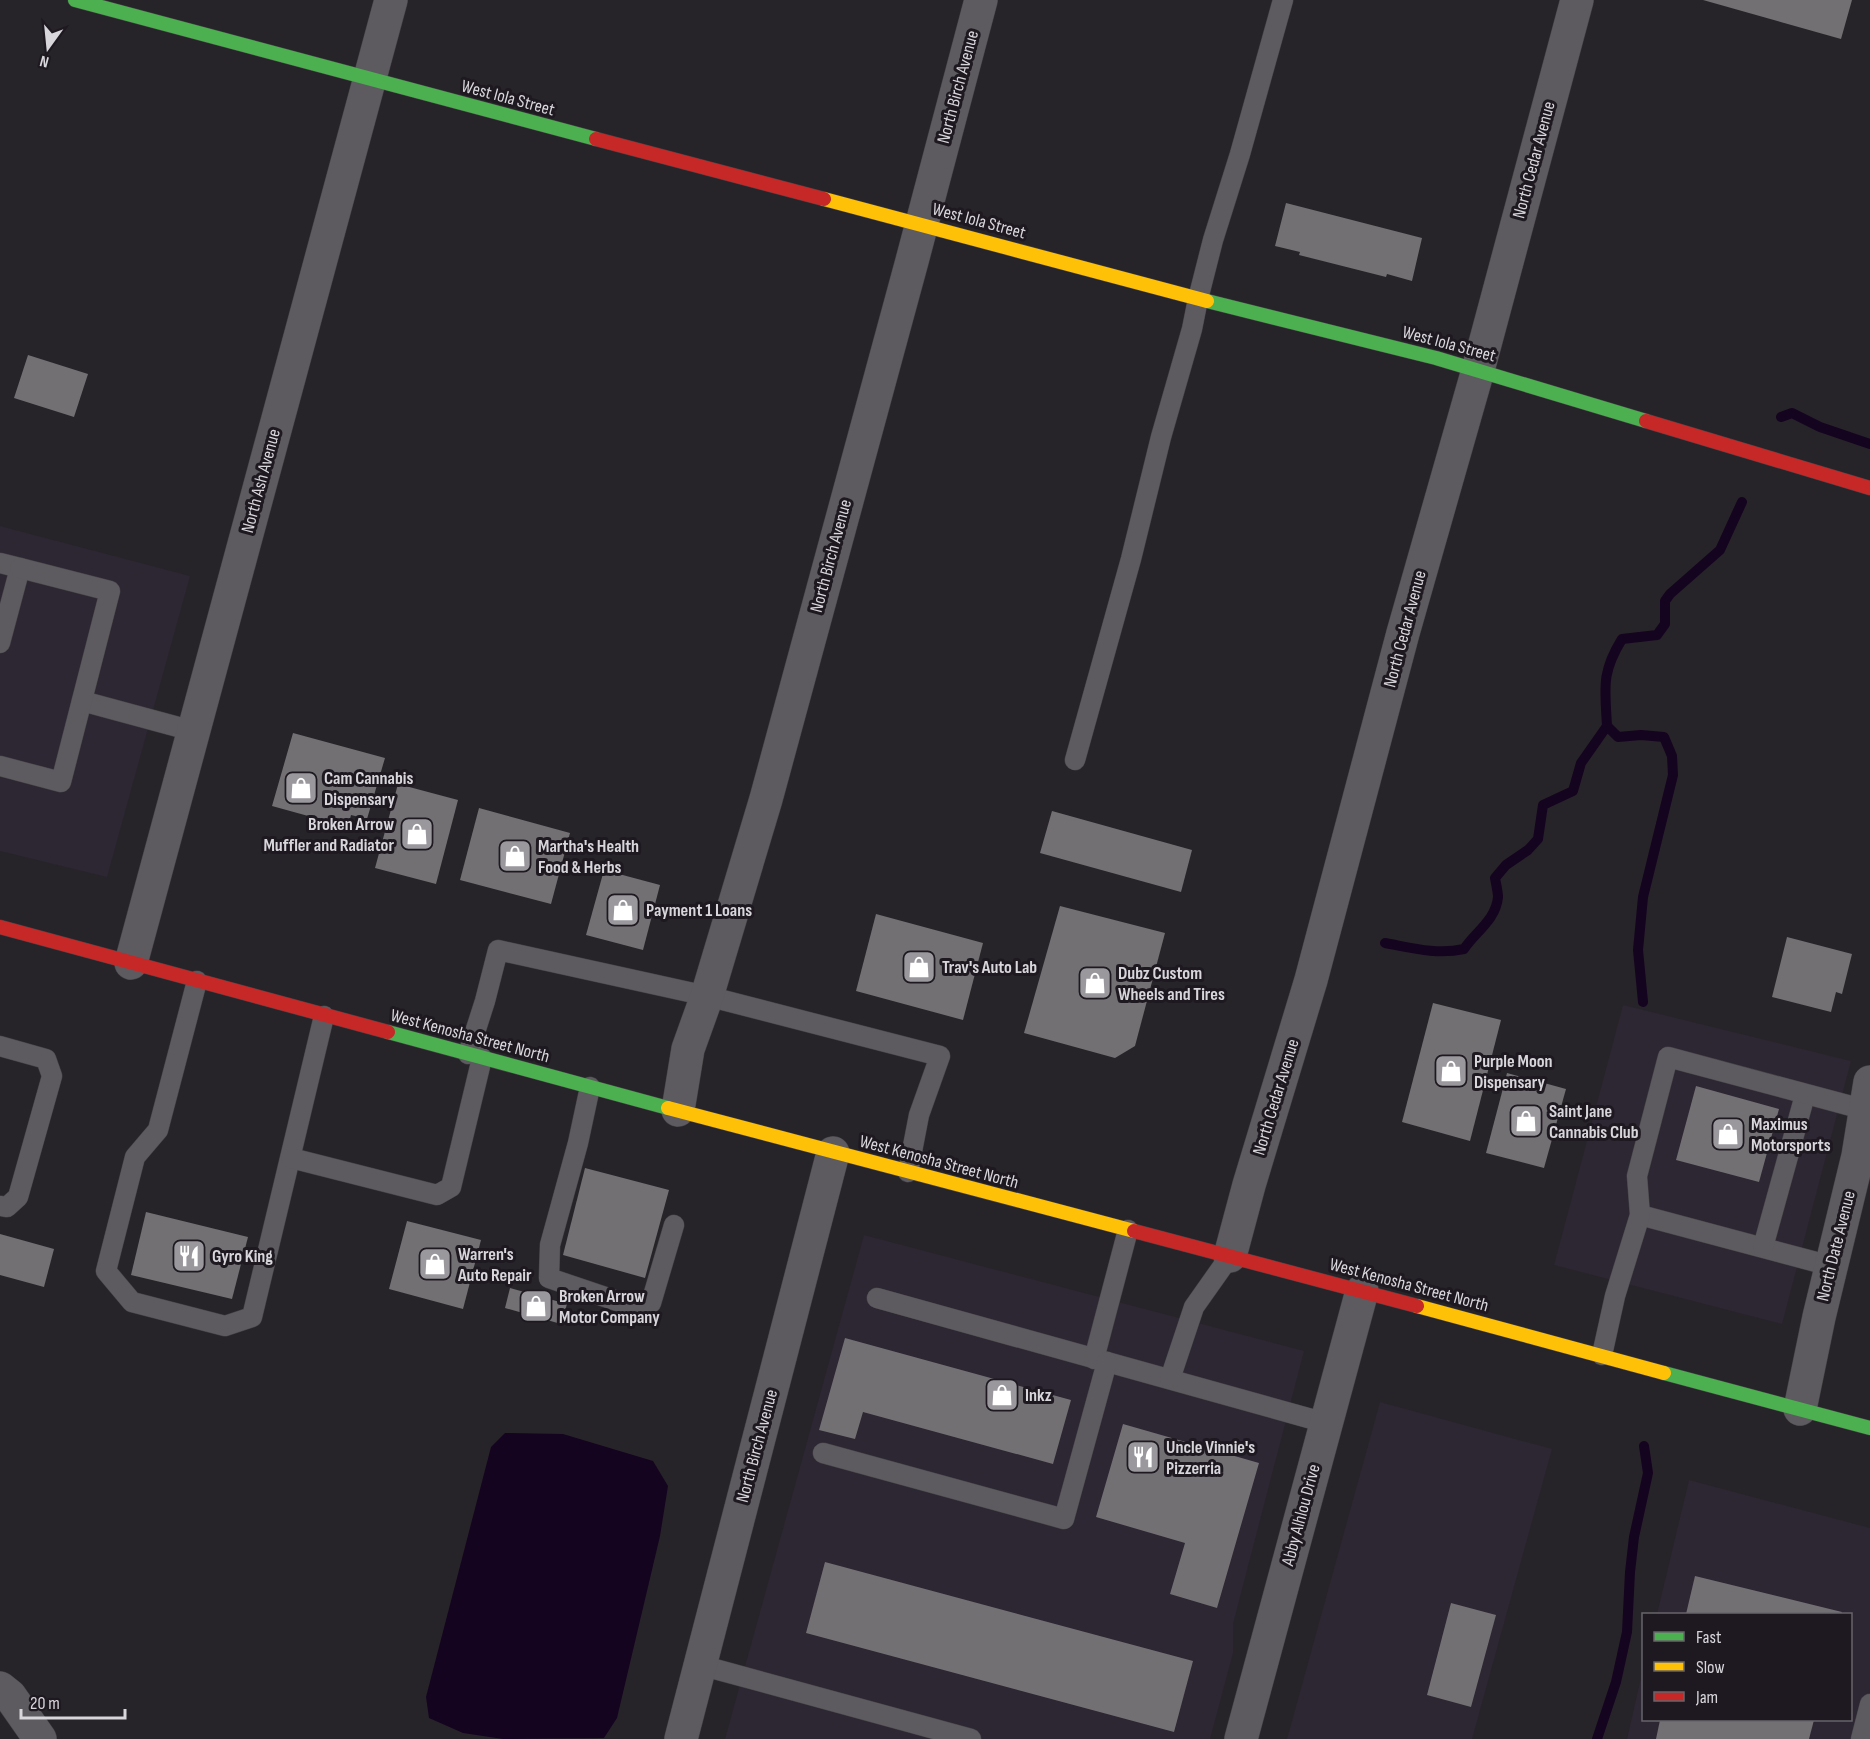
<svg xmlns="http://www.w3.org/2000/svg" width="1870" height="1739" viewBox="0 0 1870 1739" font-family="'Sofia Sans Condensed',sans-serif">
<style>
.built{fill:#2d2633}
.water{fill:#15041f}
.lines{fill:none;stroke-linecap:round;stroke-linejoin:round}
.stream{stroke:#15041f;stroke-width:10}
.building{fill:#737074}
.lane-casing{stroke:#434145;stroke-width:21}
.street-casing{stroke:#434145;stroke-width:34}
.fast-casing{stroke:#434145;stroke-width:15}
.slow-casing{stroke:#434145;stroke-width:15}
.jam-casing{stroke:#434145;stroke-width:15}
.lane{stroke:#5d5b5f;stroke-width:20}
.street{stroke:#5d5b5f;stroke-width:33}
.fast{stroke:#4caf50;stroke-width:14}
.slow{stroke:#ffc107;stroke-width:14}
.jam{stroke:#c62828;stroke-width:14}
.labels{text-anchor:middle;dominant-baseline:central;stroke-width:6;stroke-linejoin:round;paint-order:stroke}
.street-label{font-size:18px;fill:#d8d5db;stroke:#1e1921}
.poi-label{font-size:18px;font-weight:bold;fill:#d8d5db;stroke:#1e1921;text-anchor:start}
</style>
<rect width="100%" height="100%" fill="#272429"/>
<!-- built -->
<g class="built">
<path d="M0,526L190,576L107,877L0,851Z"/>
<path d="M1623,1005L1851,1061L1782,1324L1554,1265Z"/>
<path d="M864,1235L1304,1351L1233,1624V1653L1210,1739H725Z"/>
<path d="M1380,1402L1552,1449L1472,1739H1287Z"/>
<path d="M1689,1480L1870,1528V1739H1627L1643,1669L1644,1720H1850V1614H1657Z"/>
</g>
<!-- water -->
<path class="water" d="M505,1433L563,1434L653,1461L668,1486L660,1536L617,1718L604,1738L503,1739L463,1733L429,1718L426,1697L491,1447Z"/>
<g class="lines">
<!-- stream -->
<g class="stream">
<path d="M1781,417L1792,413L1820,427L1870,444"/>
<path d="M1385,943C1412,948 1437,955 1464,949C1475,932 1496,920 1498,897C1498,892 1496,884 1495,878L1506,865L1528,850L1538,839L1543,805L1573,791L1581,763L1607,726"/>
<path d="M1643,1002L1638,950L1643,897L1673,775L1672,756L1664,737L1641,735L1618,737L1607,726C1605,688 1601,673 1622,639L1657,635L1665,624V601L1670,594L1720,550L1742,502"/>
<path d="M1597,1739L1616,1682L1627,1632L1630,1572L1634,1537L1648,1473L1644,1446"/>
</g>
</g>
<!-- building -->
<g class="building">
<path d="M1703,0H1852L1841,39Z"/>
<path d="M1286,203L1422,238L1412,281L1387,274L1386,277L1299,255L1300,252L1275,246Z"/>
<path d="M28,355L88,374L74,417L14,398Z"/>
<path d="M293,733L385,758L367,819L351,815L348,827L272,806Z"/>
<path d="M398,784L458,800L436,884L375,868Z"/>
<path d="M479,808L570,833L551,904L460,880Z"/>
<path d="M1052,811L1192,850L1181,892L1040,853Z"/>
<path d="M604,870L660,885L643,950L586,935Z"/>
<path d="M1060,906L1165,933L1135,1046L1115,1058L1024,1033Z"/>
<path d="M876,914L983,943L963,1020L856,991Z"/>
<path d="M1787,937L1852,954L1842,994L1836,992L1831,1012L1772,997Z"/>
<path d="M1433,1003L1501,1020L1470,1141L1402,1122Z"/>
<path d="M1507,1073L1566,1089L1544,1168L1486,1153Z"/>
<path d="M1696,1086L1779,1109L1759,1182L1676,1160Z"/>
<path d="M585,1168L669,1190L645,1278L563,1255Z"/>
<path d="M146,1212L248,1237L232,1299L131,1275Z"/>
<path d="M407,1221L481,1240L463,1309L389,1289Z"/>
<path d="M0,1234L54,1249L44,1287L0,1275Z"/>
<path d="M510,1288L567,1304L561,1324L505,1308Z"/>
<path d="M845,1338L1071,1400L1053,1464L863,1412L855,1439L819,1430Z"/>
<path d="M1123,1424L1259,1463L1217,1608L1170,1594L1185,1543L1096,1517Z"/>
<path d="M825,1562L1193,1661L1174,1732L806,1633Z"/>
<path d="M1695,1576L1842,1612L1841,1614H1686Z"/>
<path d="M1451,1603L1496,1615L1471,1707L1427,1695Z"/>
<path d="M1660,1720H1814L1809,1739H1656Z"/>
</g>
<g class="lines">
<defs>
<g id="lane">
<path d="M0,563L20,568L0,643"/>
<path d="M82,701L193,731"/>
<path d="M1075,760L1131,559L1161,437L1192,329L1198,299L1213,240L1240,154L1283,0"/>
<path d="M0,766L61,782L110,591L20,568"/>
<path d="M197,981L158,1130L135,1157L106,1271L132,1302L225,1326L252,1317L324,1016"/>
<path d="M0,1046L46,1059L52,1076L18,1197L7,1207L0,1206"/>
<path d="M468,1054L485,1001L498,950L707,996L940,1056L919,1115L908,1172"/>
<path d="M590,1087L578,1143L550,1245L549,1278L620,1302L651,1303L674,1225"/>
<path d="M291,1158L437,1195L451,1187L482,1058"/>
<path d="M1640,1215L1831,1266"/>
<path d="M1763,1247L1805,1095"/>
<path d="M877,1298L1326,1423"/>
<path d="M1602,1355L1615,1296L1640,1215L1637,1176L1668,1057L1866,1110"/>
<path d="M1094,1359L1128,1230"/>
<path d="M1170,1379L1194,1307L1230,1256"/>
<path d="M823,1453L1064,1519L1107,1362"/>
<path d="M700,1665L971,1739"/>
<path d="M1861,1739L1870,1704"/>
</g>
<g id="street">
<path d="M131,963L391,0"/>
<path d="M678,1110L688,1049L707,996L766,799L912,261L981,0"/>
<path d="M1230,1256L1249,1185L1311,980L1403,633L1478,370L1577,0"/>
<path d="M1800,1409L1819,1317L1858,1156L1870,1082"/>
<path d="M0,1688L10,1696L40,1739"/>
<path d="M681,1739L833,1153"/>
<path d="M1241,1739L1362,1291"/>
</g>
<g id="fast">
<path d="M75,0L596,139"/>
<path d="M1207,301L1436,358L1646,421"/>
<path d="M388,1032L668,1108"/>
<path d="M1664,1373L1870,1428"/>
</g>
<g id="slow">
<path d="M824,199L1207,301"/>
<path d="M668,1108L1134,1231"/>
<path d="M1417,1306L1664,1373"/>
</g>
<g id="jam">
<path d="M596,139L824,199"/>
<path d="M1646,421L1870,488"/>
<path d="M0,927L388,1032"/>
<path d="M1134,1231L1417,1306"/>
</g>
</defs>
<!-- lane casing -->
<use href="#lane" class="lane-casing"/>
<!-- street casing -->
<use href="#street" class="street-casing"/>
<!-- fast casing -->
<use href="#fast" class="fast-casing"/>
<!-- slow casing -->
<use href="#slow" class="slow-casing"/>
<!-- jam casing -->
<use href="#jam" class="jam-casing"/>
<!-- lane -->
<use href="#lane" class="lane"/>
<!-- street -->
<use href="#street" class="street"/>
<!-- fast -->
<use href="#fast" class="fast"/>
<!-- slow -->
<use href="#slow" class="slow"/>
<!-- jam -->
<use href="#jam" class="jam"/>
</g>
<!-- icons -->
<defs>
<symbol id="shop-square" viewBox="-11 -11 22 22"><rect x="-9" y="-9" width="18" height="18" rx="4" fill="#9a979d" stroke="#1e1921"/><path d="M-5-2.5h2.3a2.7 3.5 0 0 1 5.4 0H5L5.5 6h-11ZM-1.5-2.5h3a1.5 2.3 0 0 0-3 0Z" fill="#fff"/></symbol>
<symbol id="restaurant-square" viewBox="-11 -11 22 22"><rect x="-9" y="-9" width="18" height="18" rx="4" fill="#9a979d" stroke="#1e1921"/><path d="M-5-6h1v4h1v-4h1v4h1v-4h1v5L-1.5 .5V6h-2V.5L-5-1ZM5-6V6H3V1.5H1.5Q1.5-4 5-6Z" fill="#fff"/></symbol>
</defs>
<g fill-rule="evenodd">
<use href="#shop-square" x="282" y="769" width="38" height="38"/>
<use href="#shop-square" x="398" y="815" width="38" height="38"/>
<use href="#shop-square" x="496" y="837" width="38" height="38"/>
<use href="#shop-square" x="604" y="891" width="38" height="38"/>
<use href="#shop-square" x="900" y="948" width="38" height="38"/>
<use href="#shop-square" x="1076" y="964" width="38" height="38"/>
<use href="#shop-square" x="1432" y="1052" width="38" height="38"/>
<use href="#shop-square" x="1507" y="1102" width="38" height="38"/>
<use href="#shop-square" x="1709" y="1115" width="38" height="38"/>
<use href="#restaurant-square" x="170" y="1237" width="38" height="38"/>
<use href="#shop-square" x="416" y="1245" width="38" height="38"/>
<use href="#shop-square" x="517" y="1287" width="38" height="38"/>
<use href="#shop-square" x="983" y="1376" width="38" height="38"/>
<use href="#restaurant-square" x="1124" y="1438" width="38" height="38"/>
</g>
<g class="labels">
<!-- street labels -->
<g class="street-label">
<text transform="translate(958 87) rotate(-75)">North Birch Avenue</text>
<text transform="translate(508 98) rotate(15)">West Iola Street</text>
<text transform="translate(1534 160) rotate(-75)">North Cedar Avenue</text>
<text transform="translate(979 221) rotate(15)">West Iola Street</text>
<text transform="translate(1449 344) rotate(15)">West Iola Street</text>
<text transform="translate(261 481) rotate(-75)">North Ash Avenue</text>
<text transform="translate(831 556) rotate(-75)">North Birch Avenue</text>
<text transform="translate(1405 629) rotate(-75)">North Cedar Avenue</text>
<text transform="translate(470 1036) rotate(15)">West Kenosha Street North</text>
<text transform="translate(1276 1097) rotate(-73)">North Cedar Avenue</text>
<text transform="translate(939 1162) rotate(15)">West Kenosha Street North</text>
<text transform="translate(1836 1246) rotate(-76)">North Date Avenue</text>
<text transform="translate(1409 1285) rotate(15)">West Kenosha Street North</text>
<text transform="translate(757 1446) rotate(-75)">North Birch Avenue</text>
<text transform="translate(1301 1515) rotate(-75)">Abby Alhlou Drive</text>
</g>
<!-- poi labels -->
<g class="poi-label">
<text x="324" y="778">Cam Cannabis<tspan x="324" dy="21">Dispensary</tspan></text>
<text x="394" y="824" text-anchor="end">Broken Arrow<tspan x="394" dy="21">Muffler and Radiator</tspan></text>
<text x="538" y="846">Martha's Health<tspan x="538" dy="21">Food &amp; Herbs</tspan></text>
<text x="646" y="910">Payment 1 Loans</text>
<text x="942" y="967">Trav's Auto Lab</text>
<text x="1118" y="973">Dubz Custom<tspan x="1118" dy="21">Wheels and Tires</tspan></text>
<text x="1474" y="1061">Purple Moon<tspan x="1474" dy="21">Dispensary</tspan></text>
<text x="1549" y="1111">Saint Jane<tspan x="1549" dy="21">Cannabis Club</tspan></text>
<text x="1751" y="1124">Maximus<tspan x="1751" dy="21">Motorsports</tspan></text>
<text x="458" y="1254">Warren's<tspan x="458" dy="21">Auto Repair</tspan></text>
<text x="212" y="1256">Gyro King</text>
<text x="559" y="1296">Broken Arrow<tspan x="559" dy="21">Motor Company</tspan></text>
<text x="1025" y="1395">Inkz</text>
<text x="1166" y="1447">Uncle Vinnie's<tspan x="1166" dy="21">Pizzerria</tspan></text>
</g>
</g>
<!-- legend -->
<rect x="1642" y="1613" width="210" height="108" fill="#1e1921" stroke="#68646b" stroke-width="1.5"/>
<rect x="1654" y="1632" width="30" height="9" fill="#4caf50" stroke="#68646b" stroke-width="1.5"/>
<text x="1696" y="1643" font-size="18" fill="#d8d5db">Fast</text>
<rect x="1654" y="1662" width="30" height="9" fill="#ffc107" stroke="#68646b" stroke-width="1.5"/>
<text x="1696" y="1673" font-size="18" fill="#d8d5db">Slow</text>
<rect x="1654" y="1692" width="30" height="9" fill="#c62828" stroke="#68646b" stroke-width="1.5"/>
<text x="1696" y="1703" font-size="18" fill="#d8d5db">Jam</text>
<!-- north arrow -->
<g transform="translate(48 48) rotate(195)" stroke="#1e1921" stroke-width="4.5" paint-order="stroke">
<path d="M0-4.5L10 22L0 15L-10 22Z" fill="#d8d5db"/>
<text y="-9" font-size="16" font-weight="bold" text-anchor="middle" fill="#d8d5db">N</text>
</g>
<!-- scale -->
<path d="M21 1709v9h104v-9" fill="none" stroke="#d8d5db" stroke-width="3"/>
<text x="30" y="1709" font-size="18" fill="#d8d5db" stroke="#1e1921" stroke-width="4.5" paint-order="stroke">20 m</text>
</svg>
